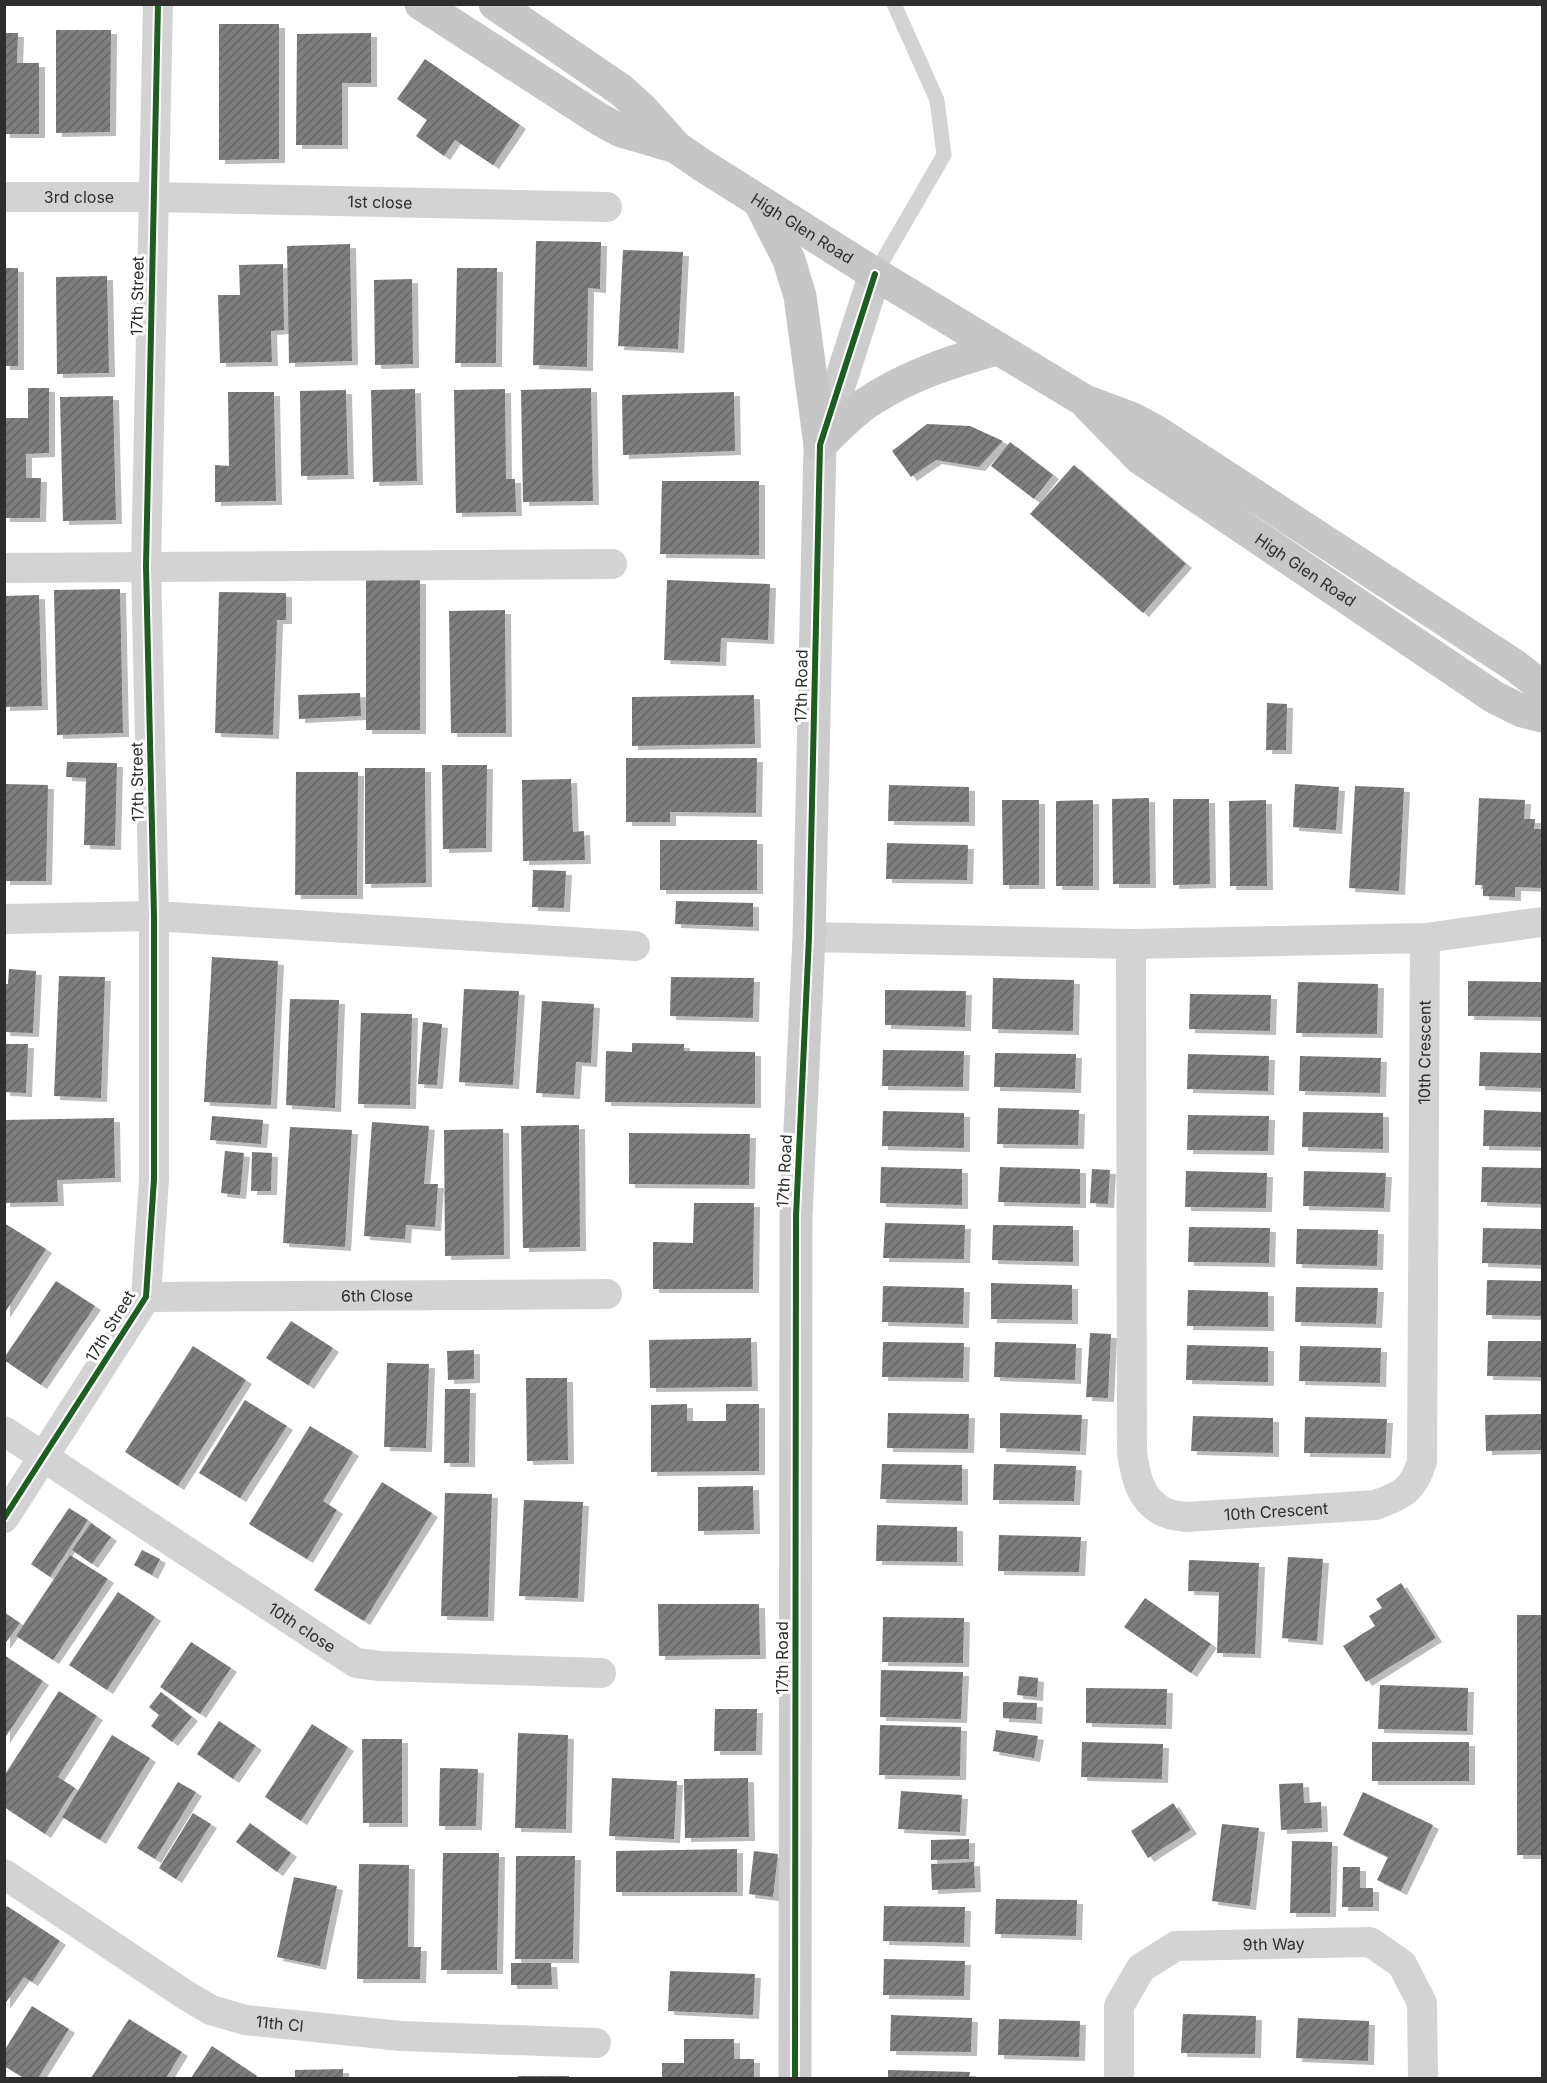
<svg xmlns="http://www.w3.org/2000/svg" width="1547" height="2083" viewBox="0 0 1547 2083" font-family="Inter,sans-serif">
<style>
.building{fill:url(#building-hatch);filter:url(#shadow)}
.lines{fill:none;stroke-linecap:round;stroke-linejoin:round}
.lane{stroke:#d3d3d3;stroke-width:15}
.street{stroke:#d3d3d3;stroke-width:30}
.secondary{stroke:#ccc;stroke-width:33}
.primary{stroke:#c6c6c6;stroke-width:33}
.cycleway-casing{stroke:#fff;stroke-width:10}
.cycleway{stroke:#1b5e20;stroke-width:6}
.labels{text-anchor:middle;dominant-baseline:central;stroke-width:6;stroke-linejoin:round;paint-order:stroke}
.street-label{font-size:16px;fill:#2e2e2e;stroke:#fff}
</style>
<defs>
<pattern id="building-hatch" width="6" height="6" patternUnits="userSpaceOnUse" patternTransform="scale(1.5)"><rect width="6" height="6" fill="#7e7e7e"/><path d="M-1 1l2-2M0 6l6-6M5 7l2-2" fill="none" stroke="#686868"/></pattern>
<filter id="shadow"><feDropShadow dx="6" dy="4" stdDeviation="0" flood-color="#0004"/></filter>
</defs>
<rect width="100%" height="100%" fill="#fff"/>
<!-- building -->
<g class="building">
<path d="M219,24H279V159L219,160Z"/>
<path d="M56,30H111L110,132L56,133Z"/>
<path d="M4,33H18L17,63H39V134H4Z"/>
<path d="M371,33V83H342V145H296L297,34Z"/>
<path d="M425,59L520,125L493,165L455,140L444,156L416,136L427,120L397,99Z"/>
<path d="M536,241L601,242L600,289L588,288L587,367L533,365Z"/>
<path d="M350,244L352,361L289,363L287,246Z"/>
<path d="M623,250L683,252L678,349L618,346Z"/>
<path d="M283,264L284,330L271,331L272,362L220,363L218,295H240L239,265Z"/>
<rect x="4" y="268" width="14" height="98"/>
<path d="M457,268H497L496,363H455Z"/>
<path d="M107,276L109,373L57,374L56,277Z"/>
<path d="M412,279L413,364L375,365L374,280Z"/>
<path d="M28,388H49V453L26,454V478H41L40,518H4V418H28Z"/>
<path d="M591,388L593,501L523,502L521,390Z"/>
<path d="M415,389L417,481L373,482L371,390Z"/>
<path d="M505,389L506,479H515L516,512L456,513L454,390Z"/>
<path d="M346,390L348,475L301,476L300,391Z"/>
<path d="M228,392H274L276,501L215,502V465L229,466Z"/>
<path d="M734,392L735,451L623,455L622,395Z"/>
<path d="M113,396L116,520L63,521L60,397Z"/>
<path d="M927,424L970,426L1003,441L979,467L936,460L911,477L892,451Z"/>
<path d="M1010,442L1053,475L1034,499L991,466Z"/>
<path d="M1074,465L1186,564L1143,613L1030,514Z"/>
<path d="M662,481H759V555L660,554Z"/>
<rect x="366" y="580" width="54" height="150"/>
<path d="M667,580L770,584L768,640L721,638L720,662L664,660Z"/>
<path d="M120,589L123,733L57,735L54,590Z"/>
<path d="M219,592L286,593V620H277L273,735L215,733Z"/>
<path d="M39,595L42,706L4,707V596Z"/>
<path d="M505,610L506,733H451L449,611Z"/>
<path d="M360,693L361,716L299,719L298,695Z"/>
<path d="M754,695L755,744L632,746V697Z"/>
<path d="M1267,703L1287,704L1286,750H1266Z"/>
<path d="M626,758H757L756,813L670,812V822H626Z"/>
<path d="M67,762L117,763L115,846L84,845L86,778L66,777Z"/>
<path d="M442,765H487L486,848L443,849Z"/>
<path d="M365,768H425L426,883L365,884Z"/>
<path d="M296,772H358L357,895H295Z"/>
<path d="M571,779L573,832L584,831L585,860L523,861L522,780Z"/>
<path d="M4,784L48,785L46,881H4Z"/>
<path d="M1295,784L1339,787L1336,830L1293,827Z"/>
<path d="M889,785L969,787V822L888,821Z"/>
<path d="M1355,786L1404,788L1399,891L1349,888Z"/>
<path d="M1149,798L1150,884H1113L1112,799Z"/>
<path d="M1479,798L1525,800L1524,819H1535L1534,829H1542V888L1515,887V897L1483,896V885H1475Z"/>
<path d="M1173,799H1209L1210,884L1173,885Z"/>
<path d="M1002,800H1039V885H1003Z"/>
<path d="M1093,800V886H1056V801Z"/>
<path d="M1266,800L1267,886H1230L1229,801Z"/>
<rect x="660" y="840" width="97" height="50"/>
<path d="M887,843L968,845L967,880L886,879Z"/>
<path d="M533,870L566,871L564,908L532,907Z"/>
<path d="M676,901L753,903V927L675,924Z"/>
<path d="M212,957L278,961L271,1105L204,1102Z"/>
<path d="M9,969L36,971L33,1033L4,1032V984H8Z"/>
<path d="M59,976L105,977L101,1098L54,1096Z"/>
<path d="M671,977L754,978L753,1018L670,1016Z"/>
<path d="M993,978L1074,980L1073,1031L992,1029Z"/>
<path d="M1468,981L1542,982V1017L1468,1016Z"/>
<path d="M1298,982L1378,984L1377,1034L1296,1033Z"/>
<path d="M464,989L519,991L513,1085L459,1082Z"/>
<path d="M885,990L966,991L965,1027L885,1025Z"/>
<path d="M1190,994L1271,995L1270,1031L1189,1029Z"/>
<path d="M290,999L339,1000L335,1108L286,1105Z"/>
<path d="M542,1001L594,1004L591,1063L576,1062L574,1095L536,1093Z"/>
<path d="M361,1013L412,1014L410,1105L358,1104Z"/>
<path d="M423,1022L442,1024L437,1085L418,1084Z"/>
<path d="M632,1043L684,1044V1051L755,1052V1104L605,1102L606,1051L632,1052Z"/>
<path d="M4,1044H28L26,1093L4,1092Z"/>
<path d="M883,1050L964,1051L963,1087L882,1086Z"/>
<path d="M1480,1052L1542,1053V1088L1479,1086Z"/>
<path d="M995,1053L1076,1054L1075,1089L994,1087Z"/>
<path d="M1188,1054L1269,1056L1268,1091L1187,1089Z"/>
<path d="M1300,1056L1381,1058L1380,1093L1299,1091Z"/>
<path d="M998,1108L1079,1110L1078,1145L997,1144Z"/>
<path d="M1484,1110L1542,1112V1147L1483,1146Z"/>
<path d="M883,1111L964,1113V1148L882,1146Z"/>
<path d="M1303,1112L1383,1113V1149L1302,1147Z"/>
<path d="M1188,1115L1269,1116L1268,1151L1187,1150Z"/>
<path d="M212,1116L263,1120L261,1144L210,1140Z"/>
<path d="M114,1118L115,1178L57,1180L58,1202L4,1203V1120Z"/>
<path d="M372,1122L429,1126L424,1184H438L435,1227L406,1225L405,1239L364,1236Z"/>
<path d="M579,1125L580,1247L523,1248L521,1126Z"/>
<path d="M290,1127L352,1130L345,1247L283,1243Z"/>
<path d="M503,1129L504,1255L445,1256L444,1130Z"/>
<path d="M629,1133L750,1134L749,1185L629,1184Z"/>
<path d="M225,1151L244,1153L240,1195L221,1193Z"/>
<path d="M252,1152L272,1153L271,1191H251Z"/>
<path d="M881,1167L962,1169V1205L880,1203Z"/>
<path d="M1000,1167L1080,1169V1204L998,1202Z"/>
<path d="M1482,1167L1542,1168V1204L1481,1202Z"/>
<path d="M1092,1169L1110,1170L1108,1204L1090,1203Z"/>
<path d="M1186,1171L1267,1173L1266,1208L1185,1207Z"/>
<path d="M1304,1171L1386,1173L1384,1208L1303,1206Z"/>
<path d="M694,1203H754L753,1289H653V1242L693,1243Z"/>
<path d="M4,1223L46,1249L4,1314Z"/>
<path d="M885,1223L965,1225L964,1259L883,1258Z"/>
<path d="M993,1225L1073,1226V1262L992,1260Z"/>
<path d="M1189,1227L1270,1228L1269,1263L1188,1262Z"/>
<path d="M1483,1228L1542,1229V1265L1482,1263Z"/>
<path d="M1297,1229L1378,1230L1377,1266L1296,1264Z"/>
<path d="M1487,1280L1542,1281V1316L1486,1315Z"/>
<path d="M56,1281L95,1306L41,1385L4,1360V1358Z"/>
<path d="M991,1283L1072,1285V1320L991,1319Z"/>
<path d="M883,1286L964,1288L963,1324L882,1322Z"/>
<path d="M1296,1287L1378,1288L1376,1324L1295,1322Z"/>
<path d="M1188,1290L1268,1292V1327L1187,1326Z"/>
<path d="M291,1321L333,1348L308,1385L266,1358Z"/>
<path d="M1090,1333L1111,1334L1108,1398L1086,1397Z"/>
<path d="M751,1338L752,1387L650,1388L649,1340Z"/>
<path d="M1488,1341H1542V1377L1487,1376Z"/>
<path d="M883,1342L964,1343L963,1378L882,1377Z"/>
<path d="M995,1342L1076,1344L1075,1380L994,1377Z"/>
<path d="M1187,1345L1268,1347V1382L1186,1380Z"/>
<path d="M193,1346L246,1380L178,1486L125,1452Z"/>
<path d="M1300,1346L1381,1348L1380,1383L1299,1381Z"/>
<path d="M474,1350V1379L448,1380L447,1351Z"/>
<path d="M387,1363L429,1364L426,1448L384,1447Z"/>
<path d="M526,1378H567L568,1460L527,1461Z"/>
<path d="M445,1389H470L469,1463H444Z"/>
<path d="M245,1400L287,1426L240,1498L199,1473Z"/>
<path d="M687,1404V1421H726V1404H759V1471L651,1472V1405Z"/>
<path d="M888,1413L969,1414L968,1449L887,1448Z"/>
<path d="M1000,1413L1082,1415L1080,1451L1000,1448Z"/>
<path d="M1542,1414V1450L1486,1451L1485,1415Z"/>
<path d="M1193,1416L1273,1418V1453L1191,1451Z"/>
<path d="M1305,1417L1387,1419L1385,1454L1304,1453Z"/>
<path d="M310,1426L353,1452L323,1501L337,1510L307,1559L249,1524Z"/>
<path d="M882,1464L962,1465V1501L880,1499Z"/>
<path d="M994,1464L1076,1466L1074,1501L993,1500Z"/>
<path d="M382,1482L432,1513L364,1621L314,1590Z"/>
<path d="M753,1486L754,1530L698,1531V1487Z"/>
<path d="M445,1493L492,1494L488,1617L441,1616Z"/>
<path d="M524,1500L583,1502L578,1598L519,1596Z"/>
<path d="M69,1508L88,1520L50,1577L31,1564Z"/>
<path d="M91,1523L111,1537L92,1564L72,1550Z"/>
<path d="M877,1525L957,1527V1562L876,1561Z"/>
<path d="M999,1535L1081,1537L1079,1572L998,1571Z"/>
<path d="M142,1550L160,1559L152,1575L134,1565Z"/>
<path d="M70,1555L108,1579L53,1660L16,1636Z"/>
<path d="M1288,1557L1323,1559L1317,1641L1282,1638Z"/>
<path d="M1189,1560L1259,1563L1255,1654L1217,1653L1219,1592L1188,1591Z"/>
<path d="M1401,1583L1436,1638L1366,1682L1343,1646L1375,1626L1369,1616L1382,1608L1376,1599Z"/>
<path d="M118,1592L155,1617L107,1690L69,1665Z"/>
<path d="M1145,1598L1211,1644L1191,1673L1124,1627Z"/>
<path d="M658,1604H759L760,1655L659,1656Z"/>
<path d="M4,1612L20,1623L4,1645Z"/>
<rect x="1517" y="1615" width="25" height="240"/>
<path d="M883,1617L964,1618L963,1663L882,1662Z"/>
<path d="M191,1642L231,1668L200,1714L160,1687Z"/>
<path d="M4,1655L43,1681L4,1739Z"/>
<path d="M881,1670L963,1672L961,1719L880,1717Z"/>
<path d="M1019,1676L1038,1678L1037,1697L1017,1695Z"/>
<path d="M1380,1685L1468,1688L1467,1731L1378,1729Z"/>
<path d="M1086,1688L1167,1689L1166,1725L1086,1723Z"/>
<path d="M59,1691L97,1716L58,1777L75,1788L45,1834L4,1807V1776Z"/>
<path d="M161,1692L192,1717L172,1742L151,1726L159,1715L149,1707Z"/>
<path d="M1003,1702L1037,1703L1036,1720L1003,1718Z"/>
<path d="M715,1709H757L756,1751H714Z"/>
<path d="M219,1721L256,1746L233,1779L197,1754Z"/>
<path d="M312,1724L348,1747L301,1821L265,1797Z"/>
<path d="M880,1725L961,1727L960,1776L879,1775Z"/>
<path d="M996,1730L1038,1736L1034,1758L993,1751Z"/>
<path d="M518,1733L568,1735L566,1829L515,1828Z"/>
<path d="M112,1735L150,1758L100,1840L62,1817Z"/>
<path d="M362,1739H402V1823H363Z"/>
<path d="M1082,1742L1163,1744L1162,1779L1081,1777Z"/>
<rect x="1372" y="1742" width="97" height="39"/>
<path d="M440,1768L478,1769L476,1826H439Z"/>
<path d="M612,1778L677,1781L674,1839L609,1836Z"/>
<path d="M748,1778L749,1837L685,1838L684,1779Z"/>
<path d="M178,1782L196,1792L155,1859L137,1848Z"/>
<path d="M1303,1783L1304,1803L1321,1802L1322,1828L1281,1830L1279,1784Z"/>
<path d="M901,1791L962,1795L960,1832L898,1829Z"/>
<path d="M1363,1792L1433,1825L1401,1891L1377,1880L1388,1857L1343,1835Z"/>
<path d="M1173,1803L1191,1830L1148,1858L1131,1831Z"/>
<path d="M193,1813L211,1824L176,1879L159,1868Z"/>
<path d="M250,1823L291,1853L277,1872L236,1842Z"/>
<path d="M1222,1824L1259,1828L1250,1906L1212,1901Z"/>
<path d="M969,1839V1859L931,1860V1840Z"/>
<path d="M1292,1841L1332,1842L1330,1913H1290Z"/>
<path d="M737,1849V1892H616V1851Z"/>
<path d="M754,1851L778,1854L773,1897L749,1894Z"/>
<path d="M443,1853H499L497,1970H441Z"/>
<path d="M516,1856H575L573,1959H515Z"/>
<path d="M974,1862L975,1888L932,1890L931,1864Z"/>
<path d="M359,1864L409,1865L408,1947H421L420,1979H357Z"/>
<path d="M1343,1867H1360V1888H1373V1907H1342Z"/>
<path d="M294,1877L337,1886L320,1966L277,1957Z"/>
<path d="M996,1899L1077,1900L1076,1936L995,1934Z"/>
<path d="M7,1906L60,1941L32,1982L24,1977L4,2005V1910Z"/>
<path d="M884,1906L965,1907L964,1943L883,1941Z"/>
<path d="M884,1959L965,1961L964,1996L883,1995Z"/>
<path d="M511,1963H551L552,1985H511Z"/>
<path d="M670,1971L755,1974L753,2015L668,2011Z"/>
<path d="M32,2006L69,2029L38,2078H24L4,2066V2051Z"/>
<path d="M1183,2014L1256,2016L1255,2054L1181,2053Z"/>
<path d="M891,2015L972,2018L971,2052L890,2051Z"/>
<path d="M1298,2018L1369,2021L1368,2061L1296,2058Z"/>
<path d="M129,2019L182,2052L166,2078H91Z"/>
<path d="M999,2019L1080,2021L1079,2057L998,2055Z"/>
<path d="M684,2039H734V2059H754V2078H662V2063H684Z"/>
<path d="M212,2046L257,2076L255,2078H191Z"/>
<path d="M343,2069V2078H295V2070Z"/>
<path d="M888,2070L970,2072L969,2078H888Z"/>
<rect x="518" y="2076" width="51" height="2"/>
</g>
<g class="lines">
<!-- lane -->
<path class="lane" d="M875,274L944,155L937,100L894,4"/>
<!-- street -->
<g class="street">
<path id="s1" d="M4,197H153L607,207"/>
<path d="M4,568L612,564"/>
<path d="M4,919L154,916L635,946"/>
<path d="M809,937L1131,944L1425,938L1542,922"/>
<path id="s2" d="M1131,944L1132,1452C1135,1475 1140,1499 1162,1511C1168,1515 1178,1516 1186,1517L1375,1505C1402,1496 1413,1490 1422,1462L1425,938"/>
<path id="s3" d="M146,1297L607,1294"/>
<path id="s4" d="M4,1431L356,1663L380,1666L601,1673"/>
<path d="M4,1518L146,1297L154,1179V916L146,566L158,4"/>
<path id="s5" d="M4,1874L184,1994L211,2010L245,2020L401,2036L596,2043"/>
<path id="s6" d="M1119,2078V2006L1141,1968L1176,1946L1370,1942L1402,1964L1422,2003L1423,2078"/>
</g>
<!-- secondary -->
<path class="secondary" d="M795,2078L796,1216L809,937L820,445L875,274"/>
<!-- primary -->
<g class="primary">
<path d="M421,4L599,119L621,131L676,147"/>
<path id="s7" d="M495,4L621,90L642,109L676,147L702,165L875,274L1085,401L1133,419L1157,432L1514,665L1536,682L1542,690"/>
<path d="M760,203L789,260L800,296L820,445"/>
<path id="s8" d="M1088,405L1140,458L1494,697L1522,711L1542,716"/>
<path d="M820,445C835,431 851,413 868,402C909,375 950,362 996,349"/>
</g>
<defs>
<g id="cycleway">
<path d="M4,1518L146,1297L154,1179V916L146,566L158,4"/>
<path d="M795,2078L796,1216L809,937L820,445L875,274"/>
</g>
</defs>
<!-- cycleway casing -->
<use href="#cycleway" class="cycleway-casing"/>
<!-- cycleway -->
<use href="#cycleway" class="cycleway"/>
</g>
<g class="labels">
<!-- street labels -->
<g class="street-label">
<text stroke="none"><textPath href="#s1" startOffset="75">3rd close</textPath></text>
<text stroke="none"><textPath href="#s1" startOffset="376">1st close</textPath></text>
<text stroke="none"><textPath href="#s7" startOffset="382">High Glen Road</textPath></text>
<text transform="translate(137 296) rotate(-89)">17th Street</text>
<text stroke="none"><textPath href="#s8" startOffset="274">High Glen Road</textPath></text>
<text transform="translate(801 686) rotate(-89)">17th Road</text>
<text transform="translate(137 782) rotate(-91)">17th Street</text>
<text stroke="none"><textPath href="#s2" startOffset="1268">10th Crescent</textPath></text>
<text transform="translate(784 1171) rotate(-87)">17th Road</text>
<text stroke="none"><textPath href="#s3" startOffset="231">6th Close</textPath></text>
<text transform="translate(110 1326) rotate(-59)">17th Street</text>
<text stroke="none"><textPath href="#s2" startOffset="692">10th Crescent</textPath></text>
<text stroke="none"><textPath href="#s4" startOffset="357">10th close</textPath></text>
<text transform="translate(782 1658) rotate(-90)">17th Road</text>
<text stroke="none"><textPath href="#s6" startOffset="255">9th Way</textPath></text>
<text stroke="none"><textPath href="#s5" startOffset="318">11th Cl</textPath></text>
</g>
</g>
<!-- border -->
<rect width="1547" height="2083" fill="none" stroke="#2e2e2e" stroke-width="12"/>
</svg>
